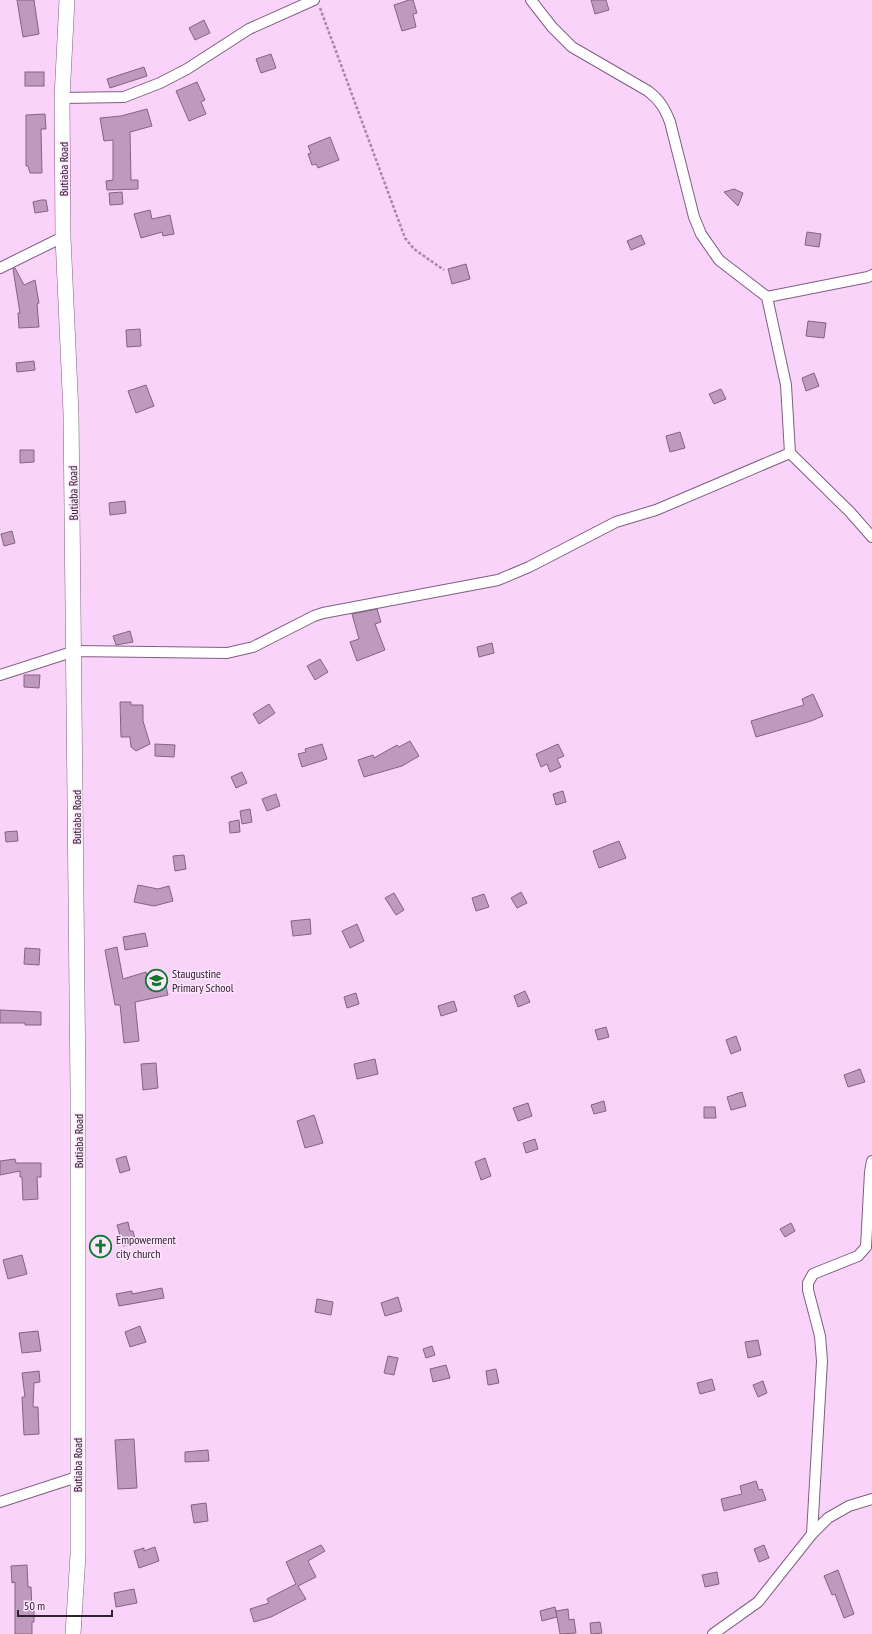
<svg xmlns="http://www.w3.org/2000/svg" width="872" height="1634" viewBox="0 0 872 1634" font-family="'PT Sans Narrow',sans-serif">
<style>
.building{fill:#bf9abf;stroke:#856285}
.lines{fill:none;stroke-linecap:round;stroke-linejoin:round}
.minor-casing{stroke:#805e80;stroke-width:12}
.secondary-casing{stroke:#805e80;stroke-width:16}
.path{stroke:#a689a6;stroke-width:2.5;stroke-dasharray:3 2;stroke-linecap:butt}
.minor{stroke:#fff;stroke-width:10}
.secondary{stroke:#fff;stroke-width:15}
.labels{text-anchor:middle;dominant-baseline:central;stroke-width:3;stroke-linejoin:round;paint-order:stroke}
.street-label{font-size:12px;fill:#2f202f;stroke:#fee6fe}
.poi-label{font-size:12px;fill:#2f202f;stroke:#fee6fe;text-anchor:start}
</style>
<rect width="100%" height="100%" fill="#fad3fa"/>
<!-- building -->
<g class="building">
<path d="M17,0H34L39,34L23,37Z"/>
<path d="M409,0H413L417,13L413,14L416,27L402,31L394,5Z"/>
<path d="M591,0H606L609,10L595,14Z"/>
<path d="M204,20L210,33L195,40L189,28Z"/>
<path d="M271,54L276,68L261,73L256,59Z"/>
<path d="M144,67L147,76L110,88L107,79Z"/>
<rect x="25" y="72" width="19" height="14"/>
<path d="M197,82L205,100L201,102L206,114L189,121L176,91Z"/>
<path d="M147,109L152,126L130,132L131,180H138V189L107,190L106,181L113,180V140L104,141L100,118L121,116Z"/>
<path d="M45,114L46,129H41L42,173H30L28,166H26V115Z"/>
<path d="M330,137L339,160L318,168L316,164L312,165L308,154L311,153L308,146Z"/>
<path d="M734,189L743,193L738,206L724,192Z"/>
<path d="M122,192L123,204L110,205L109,193Z"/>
<path d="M41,200H46L48,211L35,213L33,202Z"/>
<path d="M150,210L152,219L170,215L174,234L163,236L162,232L141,238L134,214Z"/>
<path d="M807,232L821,234L819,247L805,245Z"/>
<path d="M641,235L645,244L631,250L627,241Z"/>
<path d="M466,264L470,279L452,284L448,269Z"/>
<path d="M15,268L24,285L35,280L39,303L37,304L39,327L19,328L18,313H20L13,269Z"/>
<path d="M808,321L826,323L824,338L806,336Z"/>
<path d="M140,329L141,346L127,347L126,330Z"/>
<path d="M34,361L35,370L17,372L16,363Z"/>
<path d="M814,373L819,386L806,391L802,378Z"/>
<path d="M146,385L154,406L136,413L128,391Z"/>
<path d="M721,389L726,399L714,404L709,394Z"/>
<path d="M680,432L685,448L670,452L666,436Z"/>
<path d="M20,450H34V462L20,463Z"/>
<path d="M125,501L126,513L110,515L109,503Z"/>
<path d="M12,531L15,543L4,546L1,534Z"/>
<path d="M377,609L381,622L375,624L385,650L357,661L350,642L359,639L352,614Z"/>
<path d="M130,631L133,642L116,645L113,636Z"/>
<path d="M492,643L494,653L479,657L477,647Z"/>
<path d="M320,659L328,672L315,680L307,666Z"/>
<path d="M24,675H40L39,688L24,687Z"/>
<path d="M813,694L823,716L811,721L756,737L751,721L804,705L802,699Z"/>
<path d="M120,702H131V705H143V721L150,744L136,751L131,747L130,737H121Z"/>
<path d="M269,704L275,713L259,724L253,714Z"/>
<path d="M410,741L419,756L402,766L364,777L358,760L373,755L374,758L397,745L399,747Z"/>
<path d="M155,744L175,745L174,757L155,756Z"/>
<path d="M322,744L327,759L302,767L298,754L306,752L305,749Z"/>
<path d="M558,744L564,756L557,759L561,767L550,772L547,764L541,767L536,754Z"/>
<path d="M242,772L247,783L236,788L231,777Z"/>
<path d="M563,791L566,802L556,805L553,794Z"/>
<path d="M276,794L280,806L267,811L262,799Z"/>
<path d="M250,809L252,822L242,824L240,811Z"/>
<path d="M239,820L240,832L230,833L229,822Z"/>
<path d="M17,831L18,841L6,842L5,832Z"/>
<path d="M619,841L626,858L599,868L593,851Z"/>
<path d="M184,855L186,869L175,871L173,856Z"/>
<path d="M138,885L158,889L169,886L173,901L154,906L134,902Z"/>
<path d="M521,892L527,903L517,908L511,898Z"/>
<path d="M394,893L404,910L396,915L385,898Z"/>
<path d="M484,894L489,907L476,911L472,898Z"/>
<path d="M310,919L311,934L293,936L291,921Z"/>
<path d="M357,924L364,941L350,948L342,931Z"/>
<path d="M145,933L148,946L125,950L123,937Z"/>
<path d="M117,947L123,979L146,972L150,989L166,986L168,995L135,1002L139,1041L124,1043L120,1005H115L105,950Z"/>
<path d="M25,948L40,949L39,965L24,964Z"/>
<path d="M525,991L530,1002L518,1007L514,996Z"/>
<path d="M356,993L359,1004L347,1008L344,997Z"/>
<path d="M454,1001L457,1011L441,1016L438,1006Z"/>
<path d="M0,1010L41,1012V1025H25V1023H0Z"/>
<path d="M606,1027L609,1037L598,1040L595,1030Z"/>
<path d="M736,1036L741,1050L731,1054L726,1040Z"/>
<path d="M375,1059L378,1074L357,1079L354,1064Z"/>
<path d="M156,1063L158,1088L143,1090L141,1064Z"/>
<path d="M860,1069L865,1082L848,1087L844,1075Z"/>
<path d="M742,1092L746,1106L731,1110L727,1097Z"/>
<path d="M604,1101L606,1111L594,1114L591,1105Z"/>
<path d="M528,1103L532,1116L518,1121L513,1108Z"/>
<path d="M704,1107H715L716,1118H704Z"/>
<path d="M314,1115L323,1143L305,1148L297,1121Z"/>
<path d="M535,1139L538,1149L526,1153L523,1143Z"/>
<path d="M126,1156L130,1170L120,1173L116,1159Z"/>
<path d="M485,1158L491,1176L481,1180L475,1162Z"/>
<path d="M15,1159L16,1163H41V1177H37L38,1199L23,1200L22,1177H20V1171L0,1175V1161Z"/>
<path d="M128,1222L130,1231H133L136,1243L123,1246L117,1225Z"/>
<path d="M791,1223L795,1231L785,1237L780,1229Z"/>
<path d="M22,1255L27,1274L8,1279L3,1260Z"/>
<path d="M162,1288L164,1298L119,1306L116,1294L132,1291V1294Z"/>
<path d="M398,1297L402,1311L385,1316L381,1303Z"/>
<path d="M317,1299L333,1302L331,1315L315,1312Z"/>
<path d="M140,1326L146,1342L130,1347L125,1332Z"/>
<path d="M38,1331L41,1351L22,1353L19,1333Z"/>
<path d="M758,1340L761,1355L748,1358L745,1342Z"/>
<path d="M432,1346L435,1355L426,1358L423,1349Z"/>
<path d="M388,1356L398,1358L394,1375L384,1373Z"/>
<path d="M446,1365L450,1378L433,1382L430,1369Z"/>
<path d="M496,1369L499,1383L488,1385L486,1371Z"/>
<path d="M39,1371L40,1382L34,1383L33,1407H38L39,1434L24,1435L22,1397H25L22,1373Z"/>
<path d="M712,1379L715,1390L700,1394L697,1383Z"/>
<path d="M763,1381L767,1393L758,1397L753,1385Z"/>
<path d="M134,1439L137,1488L118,1489L115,1440Z"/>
<path d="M208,1450L209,1461L185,1462V1452Z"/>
<path d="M756,1481L759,1490L762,1489L766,1500L724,1511L721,1499L742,1494L740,1486Z"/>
<path d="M206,1503L208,1521L194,1523L191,1505Z"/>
<path d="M321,1545L325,1551L308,1561L316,1577L298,1586L306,1599L271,1617L254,1622L250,1609L269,1603L267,1599L296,1584L286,1562Z"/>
<path d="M764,1545L769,1558L759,1562L754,1549Z"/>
<path d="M155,1547L159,1561L139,1568L134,1551L144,1548V1551Z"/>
<path d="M27,1565L28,1587H31L32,1608H34V1622H32V1634H15V1582L12,1583L11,1566Z"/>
<path d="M838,1570L854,1614L844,1618L835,1594L832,1595L824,1576Z"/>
<path d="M717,1572L719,1584L705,1587L702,1575Z"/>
<path d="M134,1589L137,1603L116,1607L114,1593Z"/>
<path d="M555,1607L557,1617L542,1621L540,1611Z"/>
<path d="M568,1609L569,1620L574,1619L576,1633L560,1634L556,1611Z"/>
<path d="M600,1622L602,1633L591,1634L590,1623Z"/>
</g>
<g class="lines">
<defs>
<g id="minor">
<path d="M531,0L552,27L572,47L648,91C660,100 665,109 670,122L694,217L701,234L719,260L767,297L786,385L790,453L850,512L872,537"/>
<path d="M62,98L124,97L160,83L187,69L249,29L314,0"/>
<path d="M0,268L63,237"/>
<path d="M767,297L868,277L872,275"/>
<path d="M0,675L75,651L227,653L253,647L314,616L323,613L498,580L529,567L616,522L656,510L790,453"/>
<path d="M0,1502L77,1477"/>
<path d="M812,1534L822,1361L820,1336L808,1290V1283L813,1274L858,1256L866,1247L870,1172L872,1161"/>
<path d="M713,1634L758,1602L812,1534L828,1518L849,1506L872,1499"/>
</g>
<path id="secondary" d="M67,0L62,98L63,237L71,413L78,1089V1555L73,1634"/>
</defs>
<!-- minor casing -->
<use href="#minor" class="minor-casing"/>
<!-- secondary casing -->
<use href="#secondary" class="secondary-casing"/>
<!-- path -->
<path class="path" d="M320,8L405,238L414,249L444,270"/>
<!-- minor -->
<use href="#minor" class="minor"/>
<!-- secondary -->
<use href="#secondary" class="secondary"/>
</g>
<!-- icons -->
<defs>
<symbol id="school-ring" viewBox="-11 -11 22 22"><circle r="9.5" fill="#fee6fe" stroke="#0e7729" stroke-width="1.5"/><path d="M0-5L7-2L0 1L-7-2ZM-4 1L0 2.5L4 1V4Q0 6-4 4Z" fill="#0e7729"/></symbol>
<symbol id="church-ring" viewBox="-11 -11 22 22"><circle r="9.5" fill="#fee6fe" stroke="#0e7729" stroke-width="1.5"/><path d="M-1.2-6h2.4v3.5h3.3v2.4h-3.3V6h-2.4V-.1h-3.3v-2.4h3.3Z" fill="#0e7729"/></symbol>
</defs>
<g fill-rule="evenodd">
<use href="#school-ring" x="144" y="968" width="25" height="25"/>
<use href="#church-ring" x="88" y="1234" width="25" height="25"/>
</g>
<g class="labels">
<!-- street labels -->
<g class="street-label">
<text transform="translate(63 169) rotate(-90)">Butiaba Road</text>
<text transform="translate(73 493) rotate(-91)">Butiaba Road</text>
<text transform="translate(76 817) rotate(-90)">Butiaba Road</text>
<text transform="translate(78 1141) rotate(-90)">Butiaba Road</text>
<text transform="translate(77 1465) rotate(-90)">Butiaba Road</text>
</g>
<!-- poi labels -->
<g class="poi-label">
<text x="172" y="973">Staugustine<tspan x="172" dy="14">Primary School</tspan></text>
<text x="116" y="1239">Empowerment<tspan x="116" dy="14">city church</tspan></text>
</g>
</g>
<!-- scale -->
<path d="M18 1610v6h94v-6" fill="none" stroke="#2f202f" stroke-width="2"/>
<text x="24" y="1610" font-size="12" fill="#2f202f" stroke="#fee6fe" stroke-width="3" paint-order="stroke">50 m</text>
</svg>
